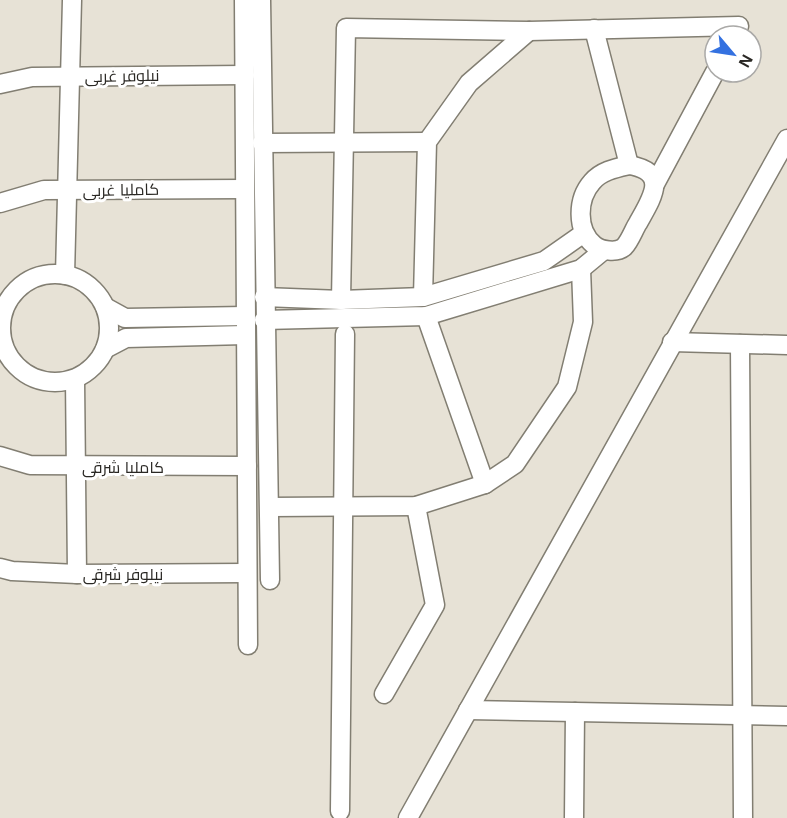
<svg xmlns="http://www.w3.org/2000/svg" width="787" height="818" viewBox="0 0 787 818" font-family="Arial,Cairo,sans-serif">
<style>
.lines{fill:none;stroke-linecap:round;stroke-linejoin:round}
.minor-casing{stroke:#827e72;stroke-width:21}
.minor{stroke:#fff;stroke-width:18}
.labels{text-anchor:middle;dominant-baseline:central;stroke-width:6;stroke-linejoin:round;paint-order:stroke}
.street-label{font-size:16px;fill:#2a2824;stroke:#fff}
</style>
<rect width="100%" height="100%" fill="#e7e2d6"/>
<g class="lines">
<defs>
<g id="minor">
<path d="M244,0L248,645"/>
<path d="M261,0L270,580"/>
<path d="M594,29L629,165"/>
<path d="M0,84L32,77L245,75"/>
<path d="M262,143L427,142"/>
<path d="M629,165C670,172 652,198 638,223C634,229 630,241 624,247C617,253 601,251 594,245C576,230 577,199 592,182C601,171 616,168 629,165Z"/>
<path d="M655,184L715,72"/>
<path d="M0,203L44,190L245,189"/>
<circle cx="55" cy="328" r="54"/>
<path d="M65,275L72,0"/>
<path d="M264,297L341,300L423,297L544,261L584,233"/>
<path d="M423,297L427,142L469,83L529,31"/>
<path d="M341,300L346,28L529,31L739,26L734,36"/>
<path d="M105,307L125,318L245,316"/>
<path d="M426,316L485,484"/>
<path d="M264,320L426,316L581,269L604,250"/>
<path d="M672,342L787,345"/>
<path d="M740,344L743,818"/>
<path d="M105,349L126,338L245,335"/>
<path d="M75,379L77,574"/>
<path d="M0,456L30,465L247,466"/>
<path d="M270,507L416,506L485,484L515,464L567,387L583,322L581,269"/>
<path d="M0,568L12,571L77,574L246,573"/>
<path d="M384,694L435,605L416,506"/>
<path d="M468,710L787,716"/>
<path d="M340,811L345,334"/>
<path d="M408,818L787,139"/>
<path d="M574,818L575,712"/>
</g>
</defs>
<!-- minor casing -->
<use href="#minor" class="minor-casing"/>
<!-- minor -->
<use href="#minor" class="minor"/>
</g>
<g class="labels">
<!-- street labels -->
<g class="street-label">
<text transform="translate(122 76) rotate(-1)">نیلوفر غربی</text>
<text transform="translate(121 190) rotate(-1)">کاملیا غربی</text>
<text x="123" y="467">کاملیا شرقی</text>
<text x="123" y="574">نیلوفر شرقی</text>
</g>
</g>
<!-- north arrow -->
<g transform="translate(733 54) rotate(119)"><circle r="28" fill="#ffffff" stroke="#aaa9a7" stroke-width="1.5"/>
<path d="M0-4.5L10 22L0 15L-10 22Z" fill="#3471e0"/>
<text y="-9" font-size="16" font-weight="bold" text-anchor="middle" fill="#2a2824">N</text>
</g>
</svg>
